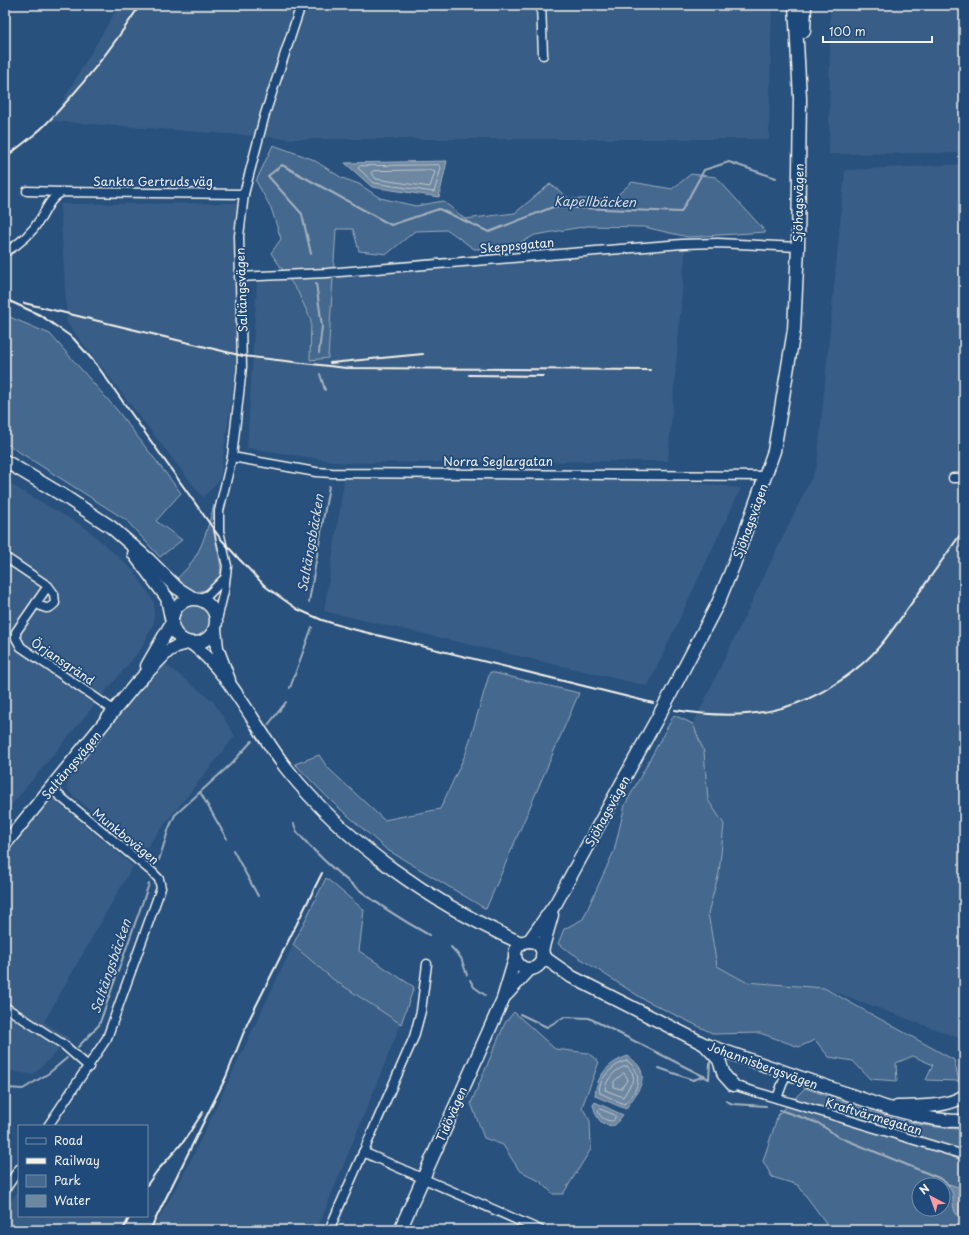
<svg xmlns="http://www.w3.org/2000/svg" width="969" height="1235" viewBox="0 0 969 1235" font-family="'Playpen Sans',sans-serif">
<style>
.built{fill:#375d86}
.green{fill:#45688e;stroke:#9cacbb;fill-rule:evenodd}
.water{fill:#6e88a2;stroke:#a4b2be}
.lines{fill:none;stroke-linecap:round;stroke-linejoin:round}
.shore{stroke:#bec7cc;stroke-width:1}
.stream{stroke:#a4b2be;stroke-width:2}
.street-casing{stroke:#f4f1e8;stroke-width:11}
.secondary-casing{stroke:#f4f1e8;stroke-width:15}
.street{stroke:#1f4a7a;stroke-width:8}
.secondary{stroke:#1f4a7a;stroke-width:12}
.rail{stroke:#f4f1e8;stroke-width:2}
.labels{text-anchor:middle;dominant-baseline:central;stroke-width:3.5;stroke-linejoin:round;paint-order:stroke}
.street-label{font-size:12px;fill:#f4f1e8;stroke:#1f4a7a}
.water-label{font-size:13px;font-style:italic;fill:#d9dcda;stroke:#1f4a7a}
</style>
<rect width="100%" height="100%" fill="#28517e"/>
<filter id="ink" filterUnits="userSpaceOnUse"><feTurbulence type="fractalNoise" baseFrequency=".025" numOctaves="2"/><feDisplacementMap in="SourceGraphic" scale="8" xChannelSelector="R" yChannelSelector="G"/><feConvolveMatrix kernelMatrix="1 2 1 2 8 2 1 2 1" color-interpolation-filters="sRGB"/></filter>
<g filter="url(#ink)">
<!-- built -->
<g class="built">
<path d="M119,5H772L769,139H293L51,121Z"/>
<path d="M830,5H964V153L829,154Z"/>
<path d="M964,164V1040L824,988L746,982L717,966L708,913L723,824L708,800L693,724L817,466L845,170Z"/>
<path d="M239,203V347L220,479L203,498L67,323L60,204Z"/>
<path d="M686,245L668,461L345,463L247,448L257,282Z"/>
<path d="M345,475L643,477L741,488L648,686L324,611Z"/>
<path d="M5,481L86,528L135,572L154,602V623L141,649L5,813Z"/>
<path d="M164,663L213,701L235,736L142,853L71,794L67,787L71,773Z"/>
<path d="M52,797L133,866L44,1022L70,1039L33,1075L5,1070V854Z"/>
<path d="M293,945L334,980L401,1024L317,1230H152L188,1166Z"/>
<path d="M19,1189V1216H129L123,1230H5V1210Z"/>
</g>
<!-- green -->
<g class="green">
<path d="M273,145L312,159L342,178L359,184L380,198L416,206L443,201L465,219L515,213L550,184L570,199H613L632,182L672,189L691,174L716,177L766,232L688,237L644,227L588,226L535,235L508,249H474L448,230L415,231L387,254L359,251L353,229H336L328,358L310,360L311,320L298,292L271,253L281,239L271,208L256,181Z"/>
<path d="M5,315L50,334L117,410L181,493L156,521L182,540L160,557L126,520L5,443Z"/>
<path d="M214,505C214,514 213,524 214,533C218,559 234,588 194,592L175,580C201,558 205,536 214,505Z"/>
<circle cx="195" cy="621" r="17"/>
<path d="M490,672L579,693L486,909L386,849L330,800L295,764L319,755L328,768L384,820L440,809L466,753Z"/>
<path d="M674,715L693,724L704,752L708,800L724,824L719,873L708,913L717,966L746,982L824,988L954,1060L959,1081L926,1080L933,1065L913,1056L896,1063L897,1081L870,1079L853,1061L829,1057L815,1040L799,1047L760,1033L714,1034L643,999L558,944L564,929L583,919L614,851L625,805Z"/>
<path d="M326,878L364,910L359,951L414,987L401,1024L334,980L293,945Z"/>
<path d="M514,1012L555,1049L588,1053L599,1062L582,1107L590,1121L591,1149L563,1194H553L541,1182L519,1170L503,1145L484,1138L471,1103L505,1023Z"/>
<path d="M805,1088C856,1106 910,1129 964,1129V1230H835L829,1227L798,1185L772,1177L763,1161L778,1115ZM919,1185H943V1209H919Z"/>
</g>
<!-- water -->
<g class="water">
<path d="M447,161L439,197L372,187L345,163Z"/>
<path d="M628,1056C654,1074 639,1089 626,1109L595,1096C596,1076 609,1062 628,1056Z"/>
<path d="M595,1102L623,1115L615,1125C601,1128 596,1117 593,1105Z"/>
<path d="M949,1184L964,1189V1222C961,1219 957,1216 955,1212C951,1203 956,1194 948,1186Z"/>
</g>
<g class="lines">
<!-- shore -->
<g class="shore">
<path d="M439,165L441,168L434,192L374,183L358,168L360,166Z"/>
<path d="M433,170L435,172L430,187L376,179L371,173L373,171Z"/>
<path d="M627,1061C645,1072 638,1093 624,1104L600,1093C596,1080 615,1063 627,1061Z"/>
<path d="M627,1066L632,1072L634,1079L623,1097L605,1090C605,1080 617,1067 627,1066Z"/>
<path d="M624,1073L628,1079L621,1089L614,1087V1082Z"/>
<path d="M600,1109L615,1115V1118L613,1121C606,1121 600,1118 598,1111Z"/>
</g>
<!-- stream -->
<g class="stream">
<path d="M311,254L302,214L268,176L282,165L391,225L439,209L489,232L553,207L681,212L704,170L729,162L776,178"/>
<path d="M316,283L322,326L319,353"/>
<path d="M320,374L325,390"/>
<path d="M309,602L329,486"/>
<path d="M290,688L312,627"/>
<path d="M268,725L286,702"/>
<path d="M200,792L227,839"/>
<path d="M294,824L297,832C334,875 380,908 429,935"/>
<path d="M233,850L258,896"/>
<path d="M159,860L169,828L175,815L231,764L252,741"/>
<path d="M451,947L461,958L467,975"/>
<path d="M470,980L474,987L485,995"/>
<path d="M520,1014L547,1027L564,1017L589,1018L709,1079"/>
<path d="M78,1047L99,1025L149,884"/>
<path d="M659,1068L693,1080L705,1076"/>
<path d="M709,1079L710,1062"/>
<path d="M5,1088L23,1089L49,1073L67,1058"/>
<path d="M726,1101L733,1104L766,1106"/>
<path d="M780,1110L818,1123L839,1137L939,1178L949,1185"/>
</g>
<defs>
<g id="street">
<path d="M541,5L543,55"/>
<path d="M27,191L61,192"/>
<path d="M5,252C20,244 32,233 41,218C47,208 50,198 62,192L244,194"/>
<path d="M239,277L327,273L682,244L718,243L798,247"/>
<path d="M232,457L316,472L332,473L766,476"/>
<path d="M953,478H964"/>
<path d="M5,557L48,586L16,632V638L21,647L115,711"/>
<path d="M197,599L208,595L224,579"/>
<path d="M36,603C44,608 48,611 55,603L54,594L48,586"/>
<path d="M216,624L224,591L227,566L219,531V511L232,457L242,367L239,236L244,194L265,114L301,5"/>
<path d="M5,1007L64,1045L89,1067"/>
<path d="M733,1085L964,1155"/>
<path d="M777,1098L786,1074"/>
<path d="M48,1126L107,1038L161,888L159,879L151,871L51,789"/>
<path d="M363,1152L540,1230"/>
<path d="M5,1190L19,1169"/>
<path d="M329,1230L414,1037L421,1011L427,964"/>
</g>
<g id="secondary">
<path d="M804,31L805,5"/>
<path d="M5,461L64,496L111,527L149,560L177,588L193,598"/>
<path d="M134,554L167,598L171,618"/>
<circle cx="194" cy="621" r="22"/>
<path d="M215,629L217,648L229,680"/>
<path d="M191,643C230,672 256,729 286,768C347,845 432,903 521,943"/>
<path d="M147,666L171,624"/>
<path d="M5,844L135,685L168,651L177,646L188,643"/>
<path d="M529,941L556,903L670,695L718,603L734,564L774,451L794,330L798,247L800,98L795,5"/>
<circle cx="529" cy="955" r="14"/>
<path d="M542,950L552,915"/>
<path d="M542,956L572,977L704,1044L885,1107C910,1114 938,1122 964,1121"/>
<path d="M506,995L530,969"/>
<path d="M705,1045L719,1060L724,1075L733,1085"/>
<path d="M897,1107C917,1106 946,1108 964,1096"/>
<path d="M400,1230L503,999L515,959"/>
</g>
</defs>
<!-- street casing -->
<use href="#street" class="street-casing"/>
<!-- secondary casing -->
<use href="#secondary" class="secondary-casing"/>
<!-- street -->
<use href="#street" class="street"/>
<!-- secondary -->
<use href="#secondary" class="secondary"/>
<!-- rail -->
<g class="rail">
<path d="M5,158C18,147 33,137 45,125C81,88 112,48 140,5"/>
<path d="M5,299L40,315L73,338L96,364L220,538L239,559L266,587L297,609L322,620L348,628L653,703"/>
<path d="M24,303L243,356L346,368L650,370"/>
<path d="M330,363L423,354"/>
<path d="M469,375L543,376"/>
<path d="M675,710C748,722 805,713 862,664C879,650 893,629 906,611C925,584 945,557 964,529"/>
<path d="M147,1185L157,1171L184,1141L203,1112"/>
<path d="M123,1230L130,1216"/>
<path d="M150,1230L226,1077L247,1024L322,873"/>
</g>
</g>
</g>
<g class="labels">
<!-- street labels -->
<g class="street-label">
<text x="153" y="181">Sankta Gertruds väg</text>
<text transform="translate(798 203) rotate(-89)">Sjöhagsvägen</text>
<text transform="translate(517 245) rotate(-5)">Skeppsgatan</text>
<text transform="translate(241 290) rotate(-92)">Saltängsvägen</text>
<text x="498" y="461">Norra Seglargatan</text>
<text transform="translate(750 521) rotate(-70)">Sjöhagsvägen</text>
<text transform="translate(63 661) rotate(34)">Örjansgränd</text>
<text transform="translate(71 765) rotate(-50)">Saltängsvägen</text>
<text transform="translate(607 811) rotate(-61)">Sjöhagsvägen</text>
<text transform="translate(126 836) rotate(39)">Munkbovägen</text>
<text transform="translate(763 1065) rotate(20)">Johannisbergsvägen</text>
<text transform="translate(451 1114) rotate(-66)">Tidövägen</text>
<text transform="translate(874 1116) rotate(17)">Kraftvärmegatan</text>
</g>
<!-- water labels -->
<g class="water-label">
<text transform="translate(595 201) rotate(1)">Kapellbäcken</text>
<text transform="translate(310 543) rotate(-80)">Saltängsbäcken</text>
<text transform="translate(110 966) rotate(-71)">Saltängsbäcken</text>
</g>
</g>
<!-- margin -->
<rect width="969" height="1235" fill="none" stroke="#1f4a7a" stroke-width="20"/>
<rect x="10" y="10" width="949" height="1215" fill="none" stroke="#f4f1e8" stroke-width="1.5" filter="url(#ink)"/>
<!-- legend -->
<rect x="18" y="1125" width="130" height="92" fill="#1f4a7a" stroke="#748da6"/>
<rect x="26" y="1138" width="20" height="6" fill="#1f4a7a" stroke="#748da6"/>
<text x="54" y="1145" font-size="12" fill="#f4f1e8">Road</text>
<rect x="26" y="1158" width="20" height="6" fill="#f4f1e8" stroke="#748da6"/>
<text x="54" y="1165" font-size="12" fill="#f4f1e8">Railway</text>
<rect x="26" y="1175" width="20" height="12" fill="#45688e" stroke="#748da6"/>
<text x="54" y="1185" font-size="12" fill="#f4f1e8">Park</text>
<rect x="26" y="1195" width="20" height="12" fill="#6e88a2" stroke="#748da6"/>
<text x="54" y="1205" font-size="12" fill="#f4f1e8">Water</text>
<!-- north arrow -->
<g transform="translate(931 1197) rotate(319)"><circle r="19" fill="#1f4a7a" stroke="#748da6"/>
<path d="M0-3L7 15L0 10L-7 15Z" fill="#ff9aa2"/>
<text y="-6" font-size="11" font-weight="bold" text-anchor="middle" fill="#f4f1e8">N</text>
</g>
<!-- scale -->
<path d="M823 36v6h109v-6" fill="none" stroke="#f4f1e8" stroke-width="2"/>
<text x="829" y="36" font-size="12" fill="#f4f1e8" stroke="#1f4a7a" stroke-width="3" paint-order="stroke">100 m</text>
</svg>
